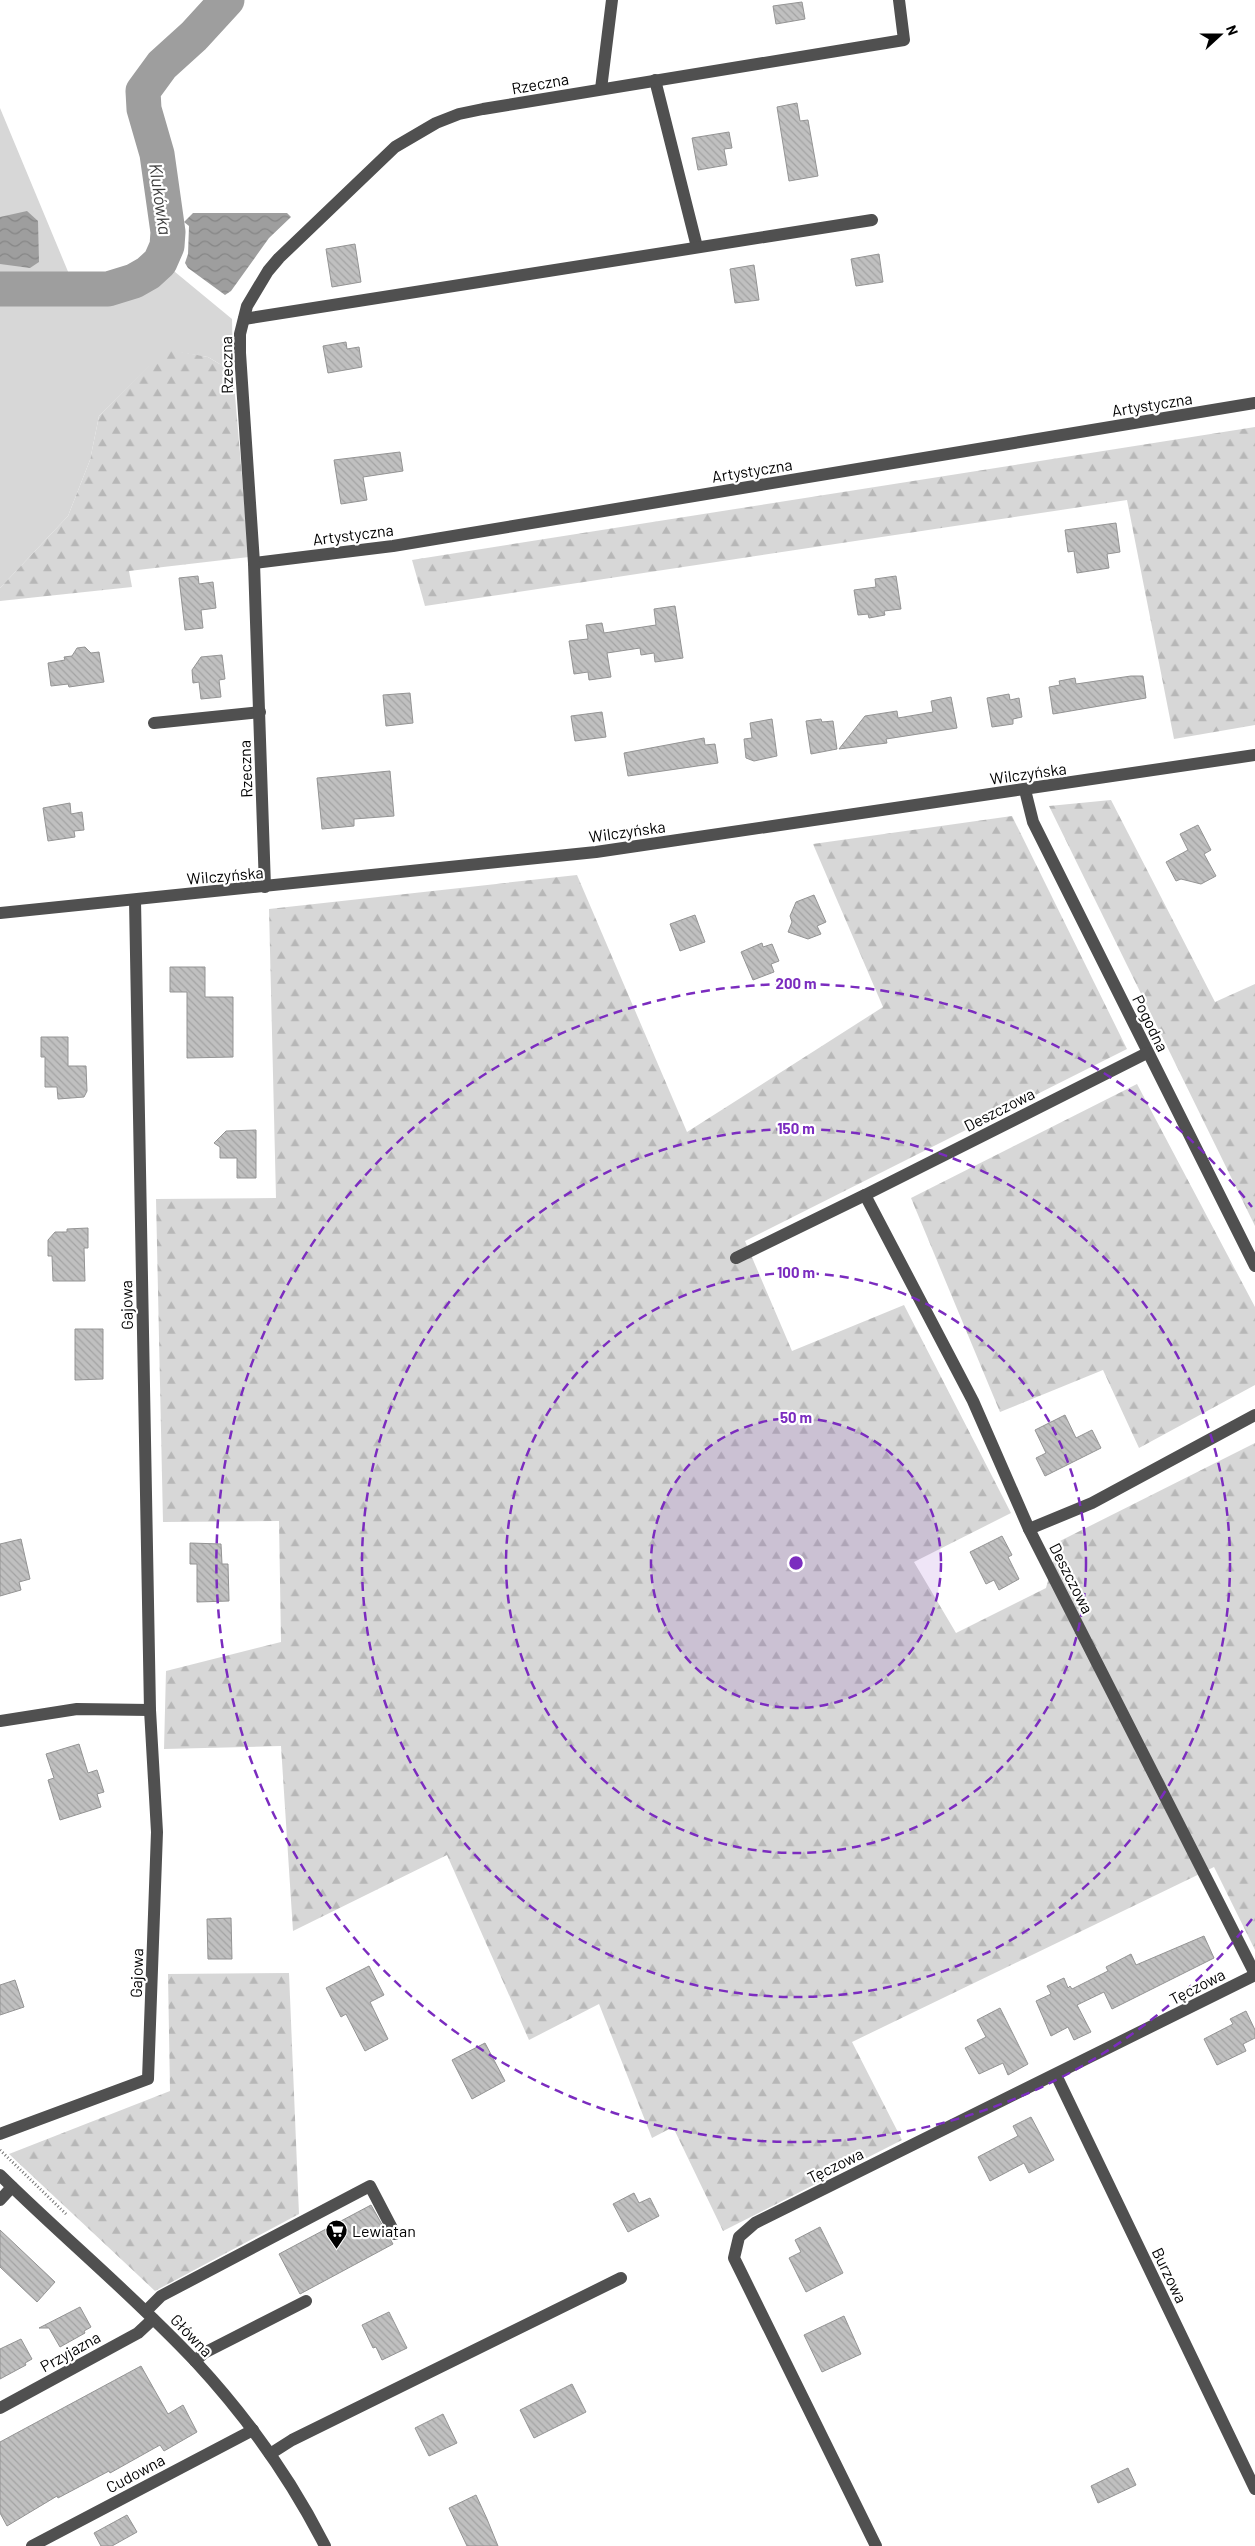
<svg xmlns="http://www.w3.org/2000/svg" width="1255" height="2546" viewBox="0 0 1255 2546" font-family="Barlow,sans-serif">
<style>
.grass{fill:#d7d7d7}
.forest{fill:url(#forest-firs)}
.water{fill:url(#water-waves)}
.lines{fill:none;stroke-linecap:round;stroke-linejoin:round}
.river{stroke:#9e9e9e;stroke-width:35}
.building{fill:url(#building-back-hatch);stroke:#949494}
.path{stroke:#727272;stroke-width:3;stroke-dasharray:1 2.5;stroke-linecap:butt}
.minor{stroke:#505050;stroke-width:12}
.ring{fill:none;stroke:#7b2cbf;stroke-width:2.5;stroke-dasharray:9 6}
.labels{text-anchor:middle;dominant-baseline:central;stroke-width:4.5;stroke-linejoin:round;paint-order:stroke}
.street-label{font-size:16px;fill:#000;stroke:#fff}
.poi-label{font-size:16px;fill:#000;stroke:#fff;text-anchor:start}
.water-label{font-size:18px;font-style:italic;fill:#3f3f3f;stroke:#fff}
.centre{fill:#7b2cbf;stroke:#fff;stroke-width:2.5}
.ring-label{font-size:15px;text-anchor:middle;font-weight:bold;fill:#7b2cbf;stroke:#fff;stroke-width:4.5;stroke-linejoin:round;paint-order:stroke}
</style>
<defs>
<pattern id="forest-firs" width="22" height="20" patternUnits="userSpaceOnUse" patternTransform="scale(1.25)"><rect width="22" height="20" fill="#d7d7d7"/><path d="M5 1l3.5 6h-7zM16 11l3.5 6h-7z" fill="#b7b7b7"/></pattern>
<pattern id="water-waves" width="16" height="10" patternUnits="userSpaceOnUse" patternTransform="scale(1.25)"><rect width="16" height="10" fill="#9e9e9e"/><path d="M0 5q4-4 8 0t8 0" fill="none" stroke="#868686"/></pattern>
<pattern id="building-back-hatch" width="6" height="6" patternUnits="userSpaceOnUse" patternTransform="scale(1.25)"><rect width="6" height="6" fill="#c0c0c0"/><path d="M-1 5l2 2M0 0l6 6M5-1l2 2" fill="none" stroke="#a3a3a3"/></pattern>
</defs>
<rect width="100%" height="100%" fill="#fff"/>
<!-- grass -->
<path class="grass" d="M0,108L69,274C117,276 129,276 161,239L169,267L232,319L233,372L208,357L165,350L99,416L90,460L68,516L0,588Z"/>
<!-- forest -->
<g class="forest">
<path d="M165,349L208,357L233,372L249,557L129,571L132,587L0,601V588L68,516L90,460L99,416Z"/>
<path d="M1255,427V725L1174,739L1127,500L425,606L412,560Z"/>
<path d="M1111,800L1215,1002L1255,984V1226L1049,806Z"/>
<path d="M1012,816L1127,1049L745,1241L792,1351L904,1305L1011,1513L914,1562L956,1633L1046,1588L1058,1542L1255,1443V1950L1214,1867L852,2042L902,2140L723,2231L673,2127L652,2138L599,2004L529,2040L447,1855L293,1931L281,1746L164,1749L166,1671L281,1642L279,1521L163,1522L156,1199L276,1198L269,909L577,875L687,1132L883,1007L813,844Z"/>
<path d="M1137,1084L1255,1307V1385L1139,1448L1103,1370L1000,1412L911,1198Z"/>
<path d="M289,1973L299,2214L155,2291L9,2154L170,2091L168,1974Z"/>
</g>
<!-- water -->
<g class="water">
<path d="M27,211L38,221L39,262L30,268L0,264V217Z"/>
<path d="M193,213H287L291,217L269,238L231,291L225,295L188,268L185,263L188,254L189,226L184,222Z"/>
</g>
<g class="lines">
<!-- river -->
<path class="river" d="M0,289H108L134,281L148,273L160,262L167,246L168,232L157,154L144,109L143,91L162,65L194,36L227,0"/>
</g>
<!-- building -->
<g class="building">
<path d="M802,2L805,19L776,24L773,6Z"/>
<path d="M797,103L800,121L808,120L818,176L789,181L777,107Z"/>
<path d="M729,132L732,148L724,149L727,165L698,170L692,138Z"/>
<path d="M355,244L361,282L332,287L326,249Z"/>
<path d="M879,254L883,282L856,286L851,259Z"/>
<path d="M754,265L759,300L735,303L730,269Z"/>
<path d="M346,342L347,349L359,347L362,367L328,373L323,346Z"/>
<path d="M400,452L403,471L363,477L367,500L341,504L334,460Z"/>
<path d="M1116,523L1120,552L1107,554L1109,568L1077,573L1074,551L1068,552L1065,530Z"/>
<path d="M198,576L199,584L213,582L216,608L201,610L203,628L185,630L179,578Z"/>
<path d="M896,576L901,609L884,611L885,615L869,618L868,614L858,615L854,590L876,587L875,579Z"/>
<path d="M675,606L683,658L655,662L654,653L641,655L640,648L607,653L611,677L589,680L588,672L574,674L569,641L588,639L586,625L602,623L604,633L656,625L654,609Z"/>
<path d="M85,647L91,653L99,652L104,682L69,687L68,684L51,686L48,663L65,660L64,657L72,656L77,648Z"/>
<path d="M222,655L225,679L219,680L221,697L201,699L199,682L193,683L192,670L201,657Z"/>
<path d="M1131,676H1143L1146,698L1053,714L1049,687L1060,685L1059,681L1075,678L1076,684Z"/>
<path d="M410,693L413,723L386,726L383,695Z"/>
<path d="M1009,694L1010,700L1019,698L1022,717L1013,719V724L992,727L987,698Z"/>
<path d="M951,697L957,728L886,739L887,743L839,749L865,716L897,711L898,718L933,712L931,701Z"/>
<path d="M602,712L606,737L575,741L571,716Z"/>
<path d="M772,719L777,756L754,761L746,758L744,739L752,738L750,723Z"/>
<path d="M821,719L822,722L833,721L837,749L811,754L806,721Z"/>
<path d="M704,738L705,745L715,744L718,763L628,776L624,753Z"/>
<path d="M390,771L394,816L354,819V826L322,829L317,778Z"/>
<path d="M70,803L71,814L82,812L84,830L74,831L75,837L48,841L43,808Z"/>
<path d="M1198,825L1211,850L1204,854L1216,876L1201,884L1181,879L1176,881L1166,862L1188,850L1180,834Z"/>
<path d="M814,895L826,922L817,926L821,934L808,939L788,932L792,922L790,916L796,902Z"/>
<path d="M695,915L705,942L680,951L670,924Z"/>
<path d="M762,943L763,947L772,944L779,961L771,964L774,972L753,980L741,952Z"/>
<path d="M170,967H205V997H233V1057L187,1058V992H170Z"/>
<path d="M41,1037H68V1066H86L87,1091L84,1097L58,1099L57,1087H45V1057H41Z"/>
<path d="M256,1130V1178H237V1158H220V1147L214,1143L226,1131Z"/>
<path d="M88,1228V1248H84L85,1281H53L52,1256H48V1240L55,1232H67V1229Z"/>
<path d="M75,1329H103V1379L75,1380Z"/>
<path d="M1065,1415L1076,1438L1092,1430L1101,1448L1045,1476L1036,1458L1046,1453L1035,1430Z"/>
<path d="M1002,1536L1012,1555L1008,1557L1019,1579L999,1590L994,1580L986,1584L970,1552Z"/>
<path d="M21,1539L30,1579L19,1582L21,1590L0,1596V1544Z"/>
<path d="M190,1543L221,1544L222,1564H228L229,1601L197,1602V1564H190Z"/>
<path d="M79,1744L88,1773L97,1770L104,1792L97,1794L101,1807L60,1820L48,1780L54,1778L46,1754Z"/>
<path d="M231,1918L232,1959H208L207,1919Z"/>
<path d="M1204,1936L1214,1958L1112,2009L1104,1992L1077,2005L1091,2032L1074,2040L1068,2027L1051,2036L1036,2001L1051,1994L1047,1986L1064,1978L1068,1988L1070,1986L1072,1989L1108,1971L1106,1967L1131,1954L1136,1965Z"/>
<path d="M369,1966L384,1995L370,2002L388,2039L365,2051L346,2014L341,2017L326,1988Z"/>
<path d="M15,1980L24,2007L0,2015V1985Z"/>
<path d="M1000,2008L1028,2064L1008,2075L1003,2063L979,2074L965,2048L986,2037L977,2020Z"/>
<path d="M1246,2011L1255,2030V2038L1243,2044L1246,2051L1217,2065L1204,2039L1233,2024L1230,2019Z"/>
<path d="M485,2043L505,2081L472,2099L452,2060Z"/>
<path d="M1031,2117L1054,2160L1029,2173L1024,2163L990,2181L978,2157L1018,2136L1013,2126Z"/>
<path d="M634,2193L639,2203L650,2198L659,2216L628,2232L613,2204Z"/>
<path d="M371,2205L393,2244L300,2294L279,2254Z"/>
<path d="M820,2227L843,2273L806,2292L789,2258L801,2252L795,2240Z"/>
<path d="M0,2230L55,2282L37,2302L0,2267Z"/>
<path d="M80,2307L91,2327L84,2331L85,2333L60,2347L49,2328H39Z"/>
<path d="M389,2312L407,2348L382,2360L376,2347L373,2348L362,2325Z"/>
<path d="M844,2316L861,2354L822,2372L804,2335Z"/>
<path d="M21,2339L32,2359L25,2363L26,2365L0,2379V2349Z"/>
<path d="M141,2366L168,2414L183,2405L197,2432L164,2451L160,2445L110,2473L109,2471L58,2498L57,2496L7,2526L0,2513V2442Z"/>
<path d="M572,2384L586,2412L534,2438L520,2410Z"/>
<path d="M443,2414L457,2443L429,2456L415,2428Z"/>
<path d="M1128,2468L1136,2485L1098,2503L1091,2486Z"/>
<path d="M476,2495L487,2519L498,2546H467L449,2508Z"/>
<path d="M127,2515L137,2532L112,2546H101L94,2533Z"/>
</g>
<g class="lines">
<!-- path -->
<path class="path" d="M0,2150L66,2214"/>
<!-- minor -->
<g class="minor">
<path d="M655,80L697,247"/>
<path d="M601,89L612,0"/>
<path d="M244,319L872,220"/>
<path d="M254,563L393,546L1255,403"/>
<path d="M154,723L260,712"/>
<path d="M1025,790L1033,822L1255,1266"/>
<path d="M265,887L254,563L240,353V334L247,306L268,271L279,258L395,147L436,123L459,114L483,109L904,40L899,0"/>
<path d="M0,913L596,852L1255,755"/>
<path d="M1147,1053L865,1195L973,1401L1029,1529L1255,1974"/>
<path d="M736,1258L865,1195"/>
<path d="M1029,1529L1092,1503L1255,1415"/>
<path d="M0,1721L77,1709L150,1710"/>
<path d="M1056,2075L1255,2489"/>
<path d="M0,2134L148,2079L157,1832L150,1710L135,900"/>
<path d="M0,2175C64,2238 133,2295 195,2361C246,2416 291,2479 325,2546"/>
<path d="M0,2200L12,2187"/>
<path d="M146,2311L161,2296L370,2186L395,2234"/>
<path d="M195,2361L204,2353L306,2301"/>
<path d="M0,2408L138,2333L153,2319"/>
<path d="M270,2454L292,2440L621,2278"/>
<path d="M32,2546L253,2430"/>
<path d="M876,2546L734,2258L739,2237L755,2223L1255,1975"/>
</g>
</g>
<!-- distance rings -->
<circle cx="796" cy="1563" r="145" fill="#7b2cbf" fill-opacity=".12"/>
<g class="ring">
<circle cx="796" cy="1563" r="145"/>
<circle cx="796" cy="1563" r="290"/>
<circle cx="796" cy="1563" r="434"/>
<path d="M1252 1919A579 579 0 1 1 1252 1207"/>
</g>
<!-- icons -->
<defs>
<symbol id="supermarket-pin" viewBox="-11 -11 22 30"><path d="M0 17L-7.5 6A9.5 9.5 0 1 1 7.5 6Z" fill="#000" stroke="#fff"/><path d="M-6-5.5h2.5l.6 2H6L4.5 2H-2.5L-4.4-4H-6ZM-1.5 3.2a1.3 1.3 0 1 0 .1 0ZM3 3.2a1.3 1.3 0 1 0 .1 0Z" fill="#fff"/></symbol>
</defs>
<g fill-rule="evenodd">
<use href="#supermarket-pin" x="324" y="2218" width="25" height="34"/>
</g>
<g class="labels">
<!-- street labels -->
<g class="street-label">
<text transform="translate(540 83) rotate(-10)">Rzeczna</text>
<text transform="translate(226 365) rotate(-91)">Rzeczna</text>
<text transform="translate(1152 404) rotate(-9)">Artystyczna</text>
<text transform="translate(752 470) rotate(-9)">Artystyczna</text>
<text transform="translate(353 534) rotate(-7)">Artystyczna</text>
<text transform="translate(245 769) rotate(-92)">Rzeczna</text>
<text transform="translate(1028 773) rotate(-8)">Wilczyńska</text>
<text transform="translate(627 831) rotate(-8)">Wilczyńska</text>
<text transform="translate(225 875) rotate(-5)">Wilczyńska</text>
<text transform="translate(1151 1023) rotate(64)">Pogodna</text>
<text transform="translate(999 1109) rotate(-27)">Deszczowa</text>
<text transform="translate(126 1305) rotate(-91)">Gajowa</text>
<text transform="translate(1072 1578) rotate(63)">Deszczowa</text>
<text transform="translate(136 1973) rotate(-88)">Gajowa</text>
<text transform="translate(1197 1986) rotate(-27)">Tęczowa</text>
<text transform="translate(835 2165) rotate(-26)">Tęczowa</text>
<text transform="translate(1170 2275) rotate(64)">Burzowa</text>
<text transform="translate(192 2335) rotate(46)">Główna</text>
<text transform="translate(70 2351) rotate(-29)">Przyjazna</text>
<text transform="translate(135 2473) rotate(-28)">Cudowna</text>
</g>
<!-- poi labels -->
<g class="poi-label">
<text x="352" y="2230">Lewiatan</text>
</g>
<!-- water labels -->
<g class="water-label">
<text transform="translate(161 199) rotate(82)">Klukówka</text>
</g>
</g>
<circle cx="796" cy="1563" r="8" class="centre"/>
<g class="ring-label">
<text x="796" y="989">200 m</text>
<text x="796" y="1134">150 m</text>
<text x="796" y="1278">100 m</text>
<text x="796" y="1423">50 m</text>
</g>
<!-- north arrow -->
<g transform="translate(1220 35) rotate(69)" stroke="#ffffff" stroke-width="4" paint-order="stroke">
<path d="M0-4L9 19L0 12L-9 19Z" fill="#000000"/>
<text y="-8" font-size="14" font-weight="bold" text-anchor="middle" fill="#000000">N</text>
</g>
</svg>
